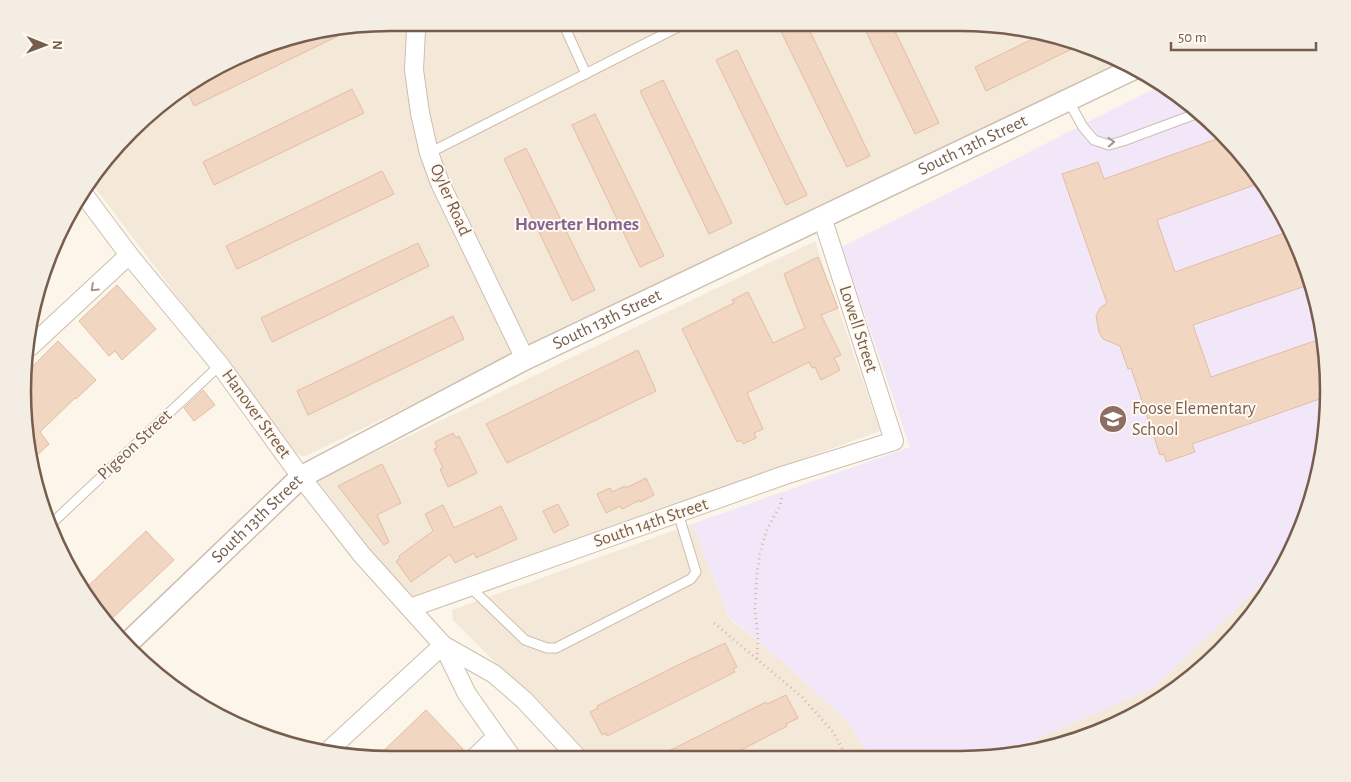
<svg xmlns="http://www.w3.org/2000/svg" width="1351" height="782" viewBox="0 0 1351 782" font-family="'Alegreya Sans',sans-serif">
<style>
.residential{fill:#f4e8d8}
.education{fill:#f2e6f9}
.building{fill:#f1d6c2;stroke:#e3bda2}
.lines{fill:none;stroke-linecap:round;stroke-linejoin:round}
.service-casing{stroke:#cebeaf;stroke-width:11}
.minor-casing{stroke:#cebeaf;stroke-width:20}
.tertiary-casing{stroke:#cebeaf;stroke-width:24}
.path{stroke:#d7b9a4;stroke-width:3;stroke-dasharray:1 4;stroke-linecap:butt}
.service{stroke:#fff;stroke-width:9}
.minor{stroke:#fff;stroke-width:18}
.tertiary{stroke:#fff;stroke-width:21}
.oneway{stroke:#a7968b}
.labels{text-anchor:middle;dominant-baseline:central;stroke-width:4;stroke-linejoin:round;paint-order:stroke}
.street-label{font-size:18px;fill:#775d4d;stroke:#fff9f0}
.education-label{font-size:18px;fill:#785e54;stroke:#fff9f0;text-anchor:start}
.neighbourhood-label{font-size:19px;font-weight:bold;fill:#846592;stroke:#fff9f0}
.rim{fill:none;stroke:#775d4d;stroke-width:2.5}
</style>
<rect width="100%" height="100%" fill="#fcf5e9"/>
<!-- residential -->
<g class="residential">
<path d="M391,23H984L1079,42L1120,62L306,456H302L296,453L90,181L167,98L273,42Z"/>
<path d="M815,241L880,431L411,602L317,480Z"/>
<path d="M692,524L730,619L777,657L847,721L871,759H589L571,738L453,620L452,610Z"/>
<path d="M1284,563L1267,595L1220,652L1144,710L1078,740L999,756L1155,687Z"/>
</g>
<!-- education -->
<path class="education" d="M1163,84L1220,130L1266,186L1300,250L1321,319L1328,391L1321,463L1301,532L1284,563L1155,687L999,756L984,759H871L847,721L777,657L730,618L692,524L910,447L842,247Z"/>
<!-- building -->
<g class="building">
<path d="M777,23H806L870,156L847,167Z"/>
<path d="M862,23H891L939,123L915,134Z"/>
<path d="M339,31L340,35L194,106L186,88L273,42Z"/>
<path d="M1041,35L1082,44L986,91L975,67Z"/>
<path d="M737,50L807,195L786,205L716,60Z"/>
<path d="M663,80L732,223L709,234L640,91Z"/>
<path d="M352,89L364,113L214,185L203,162Z"/>
<path d="M595,114L664,256L640,267L572,125Z"/>
<path d="M1225,136L1263,182L1157,220L1175,272L1290,231L1300,250L1311,284L1193,325L1211,377L1323,338L1328,396L1192,444L1195,452L1166,462L1164,454L1160,455L1131,368L1128,369L1120,346L1103,339L1099,332L1096,316L1100,308L1107,303L1062,174L1098,162L1104,179Z"/>
<path d="M526,148L595,290L572,301L504,159Z"/>
<path d="M382,171L394,194L237,269L226,246Z"/>
<path d="M418,243L429,266L272,342L261,318Z"/>
<path d="M818,257L838,308L821,315L841,355L834,358L840,370L821,380L815,367L812,368L809,362L747,393L763,429L754,433L756,438L743,444L741,440L737,442L682,329L734,303L732,300L748,292L773,343L805,328L784,274Z"/>
<path d="M117,285L156,329L122,360L115,351L109,356L79,321Z"/>
<path d="M453,316L464,339L308,415L297,391Z"/>
<path d="M58,341L96,380L76,399L75,398L40,432L49,444L32,460L23,415L28,371Z"/>
<path d="M638,350L656,391L507,463L486,424Z"/>
<path d="M203,390L215,405L194,421L184,408Z"/>
<path d="M453,433L456,438L459,436L477,473L448,487L440,469L443,468L434,449L437,448L435,442Z"/>
<path d="M382,464L401,503L377,515L389,542L384,545L338,486Z"/>
<path d="M646,478L654,495L640,502V500L622,509L620,506L606,513L597,494L610,488L612,492L625,486L626,488Z"/>
<path d="M558,504L569,525L554,533L543,511Z"/>
<path d="M443,505L454,528L501,506L517,539L476,558L474,553L455,563L450,554L411,582L396,561L400,558L399,556L433,531L425,514Z"/>
<path d="M146,531L174,560L107,623L99,616L85,589Z"/>
<path d="M725,643L737,667L733,669L735,672L607,736L606,733L602,735L590,712L598,708L597,706L680,664Z"/>
<path d="M786,695L798,718L786,724L787,726L724,759H653L766,702L767,704Z"/>
<path d="M426,710L463,749L452,759H375Z"/>
</g>
<g class="lines">
<defs>
<g id="service">
<path d="M563,23L586,74"/>
<path d="M1068,100L1083,127L1094,140L1109,145L1123,141L1193,115L1196,110"/>
<path d="M429,153L686,23"/>
<path d="M50,525L220,365"/>
<path d="M470,587L525,640L547,648H556L691,579L696,572L678,513"/>
</g>
<g id="minor">
<path d="M416,30L414,70L420,113L429,153L440,183L525,359"/>
<path d="M82,192L129,255L220,365L301,477L362,555L443,645L467,694L513,759"/>
<path d="M30,347L129,255"/>
<path d="M410,608L785,475L894,441L822,217"/>
<path d="M443,645L494,674L524,700L579,759"/>
<path d="M328,751L443,645"/>
<path d="M473,759L496,737"/>
</g>
<g id="tertiary">
<path id="s1" d="M128,643L301,477L525,359L1133,69"/>
</g>
</defs>
<!-- service casing -->
<use href="#service" class="service-casing"/>
<!-- minor casing -->
<use href="#minor" class="minor-casing"/>
<!-- tertiary casing -->
<use href="#tertiary" class="tertiary-casing"/>
<!-- path -->
<g class="path">
<path d="M714,623L802,697L833,732L848,759"/>
<path d="M757,659L758,640L755,608L757,573L760,552L767,529L780,506L782,496"/>
</g>
<!-- service -->
<use href="#service" class="service"/>
<!-- minor -->
<use href="#minor" class="minor"/>
<!-- tertiary -->
<use href="#tertiary" class="tertiary"/>
</g>
<!-- one-way arrows -->
<defs><path id="oneway-chevron" d="M-2-3.5L2.5 0L-2 3.5" fill="none" stroke-width="1.6" stroke-linecap="round" stroke-linejoin="round" transform="scale(1.25)"/></defs>
<g class="oneway">
<use href="#oneway-chevron" transform="translate(1111 142) rotate(-2)"/>
<use href="#oneway-chevron" transform="translate(94 288) rotate(137)"/>
</g>
<!-- icons -->
<defs>
<symbol id="school-disc" viewBox="-11 -11 22 22"><circle r="9.5" fill="#8d6e63" stroke="#fff9f0"/><path d="M0-5L7-2L0 1L-7-2ZM-4 1L0 2.5L4 1V4Q0 6-4 4Z" fill="#fff"/></symbol>
</defs>
<g fill-rule="evenodd">
<use href="#school-disc" x="1097" y="403" width="32" height="32"/>
</g>
<g class="labels">
<!-- street labels -->
<g class="street-label">
<text stroke="none"><textPath href="#s1" startOffset="989">South 13th Street</textPath></text>
<text transform="translate(450 200) rotate(66)">Oyler Road</text>
<text stroke="none"><textPath href="#s1" startOffset="584">South 13th Street</textPath></text>
<text transform="translate(858 329) rotate(72)">Lowell Street</text>
<text transform="translate(256 414) rotate(54)">Hanover Street</text>
<text transform="translate(135 445) rotate(-43)">Pigeon Street</text>
<text stroke="none"><textPath href="#s1" startOffset="179">South 13th Street</textPath></text>
<text transform="translate(651 523) rotate(-19)">South 14th Street</text>
</g>
<!-- education labels -->
<g class="education-label">
<text x="1132" y="409">Foose Elementary<tspan x="1132" dy="21">School</tspan></text>
</g>
<!-- neighbourhood labels -->
<g class="neighbourhood-label">
<text x="577" y="224">Hoverter Homes</text>
</g>
</g>
<!-- crop -->
<path d="M0 0H1351V782H0ZM391 31H960A360 360 0 0 1 1320 391V391A360 360 0 0 1 960 751H391A360 360 0 0 1 31 391V391A360 360 0 0 1 391 31Z" fill="#f4ede3" fill-rule="evenodd"/>
<path class="rim" d="M391 31H960A360 360 0 0 1 1320 391V391A360 360 0 0 1 960 751H391A360 360 0 0 1 31 391V391A360 360 0 0 1 391 31Z"/>
<!-- north arrow -->
<g transform="translate(45 45) rotate(91)" stroke="#fff9f0" stroke-width="4" paint-order="stroke">
<path d="M0-4L9 19L0 12L-9 19Z" fill="#775d4d"/>
<text y="-8" font-size="14" font-weight="bold" text-anchor="middle" fill="#775d4d">N</text>
</g>
<!-- scale -->
<path d="M1171 42v8h145v-8" fill="none" stroke="#775d4d" stroke-width="2.5"/>
<text x="1178" y="42" font-size="15" fill="#775d4d" stroke="#fff9f0" stroke-width="4" paint-order="stroke">50 m</text>
</svg>
